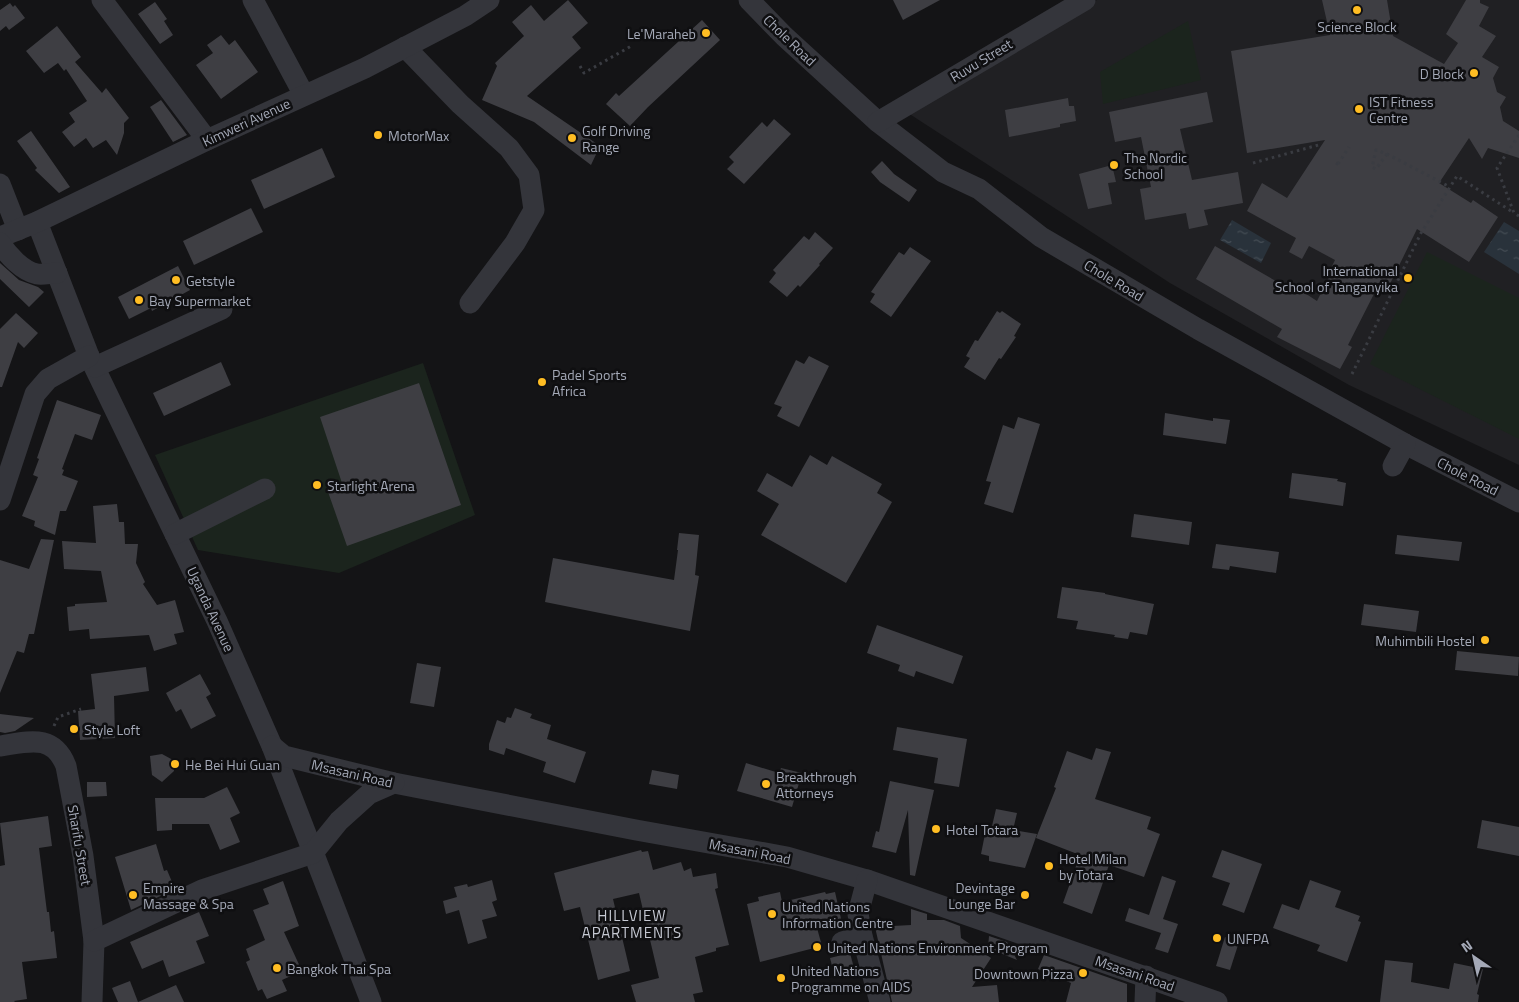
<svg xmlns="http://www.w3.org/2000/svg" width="1519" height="1002" viewBox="0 0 1519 1002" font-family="'Titillium Web',sans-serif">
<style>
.built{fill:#202023}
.park{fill:#1b241d}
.water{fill:url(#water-ripples)}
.building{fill:#3e3e43}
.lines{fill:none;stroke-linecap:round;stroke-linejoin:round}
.path{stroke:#3a3c42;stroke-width:3;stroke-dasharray:2.5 4;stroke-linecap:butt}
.minor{stroke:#34353b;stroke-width:21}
.poi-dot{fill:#ffbd23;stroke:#0f0f11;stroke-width:2}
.labels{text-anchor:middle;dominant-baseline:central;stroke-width:5;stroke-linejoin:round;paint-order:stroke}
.poi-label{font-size:14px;fill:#a4a9b7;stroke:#0f0f11;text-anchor:start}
.street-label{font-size:14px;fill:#a4a9b7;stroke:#0f0f11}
.neighbourhood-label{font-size:15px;letter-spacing:1px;fill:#c6c9d3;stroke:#0f0f11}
</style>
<defs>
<pattern id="water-ripples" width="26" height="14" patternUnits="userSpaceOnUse" patternTransform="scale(1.25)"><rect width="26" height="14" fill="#29323b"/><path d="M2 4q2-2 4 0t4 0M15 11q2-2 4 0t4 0" fill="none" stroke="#454d55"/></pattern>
</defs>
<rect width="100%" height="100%" fill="#141416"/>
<!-- built -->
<path class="built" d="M1097,0H1519V465L1349,385L1170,283L908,113L1041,31Z"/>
<!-- park -->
<g class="park">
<path d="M1188,21L1201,80L1103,104L1100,72Z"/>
<path d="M1427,252L1519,298V439L1370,364Z"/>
<path d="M423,363L475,515L339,573L198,550L155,455Z"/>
</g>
<!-- water -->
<g class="water">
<path d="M1232,220L1271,243L1261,263L1220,240Z"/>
<path d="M1504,222L1519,231V274L1484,252Z"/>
</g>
<!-- building -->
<g class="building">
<path d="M568,0L588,23L572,37L581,48L527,96L600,146L591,165L534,122L482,100L497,66L495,63L524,36L512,22L531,5L544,21Z"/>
<path d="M893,0H940L903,20Z"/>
<path d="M1322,0H1387L1393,36L1444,64L1458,43L1446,34L1466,0H1480V3L1489,7L1479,26L1496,36L1482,57L1499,67L1493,78L1497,92L1506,97L1500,107L1503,121L1519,131V158L1488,148L1482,159L1469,138L1439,183L1471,203L1473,200L1498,217L1469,262L1417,229L1386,292L1377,288L1348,345L1352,347L1340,369L1277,337L1282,329L1196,279L1215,246L1295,292L1297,288L1317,301L1334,267L1332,266L1335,260L1309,246L1302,259L1289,252L1296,238L1247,211L1262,183L1287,198L1325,140L1247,153L1231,51L1330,35Z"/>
<path d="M155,2L167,19L164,21L173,35L160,44L138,14Z"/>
<path d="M10,3L13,7L15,5L25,18L9,30L6,26L0,31V10Z"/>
<path d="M702,20L720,40L648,107L630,126L606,104L616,93L619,96Z"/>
<path d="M57,26L81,57L75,62L102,93L106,88L129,118L124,123V133L117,155L106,140L93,148L86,138L74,147L62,132L75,122L69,113L87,101L66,69L64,71L58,63L44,73L26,51Z"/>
<path d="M221,35L229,45L235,40L258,72L221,99L196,65L213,53L207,45Z"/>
<path d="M1207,92L1213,122L1180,129L1192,180L1238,172L1243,203L1204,210L1208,225L1189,229L1186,213L1145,220L1140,189L1151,187L1141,137L1115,142L1109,112Z"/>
<path d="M1068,98L1069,106H1074L1076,121L1060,124V127L1009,137L1005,110Z"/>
<path d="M161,100L187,135L173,142L150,107Z"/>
<path d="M774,119L791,134L744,184L727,169L734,162L729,157L762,122L767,127Z"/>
<path d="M31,131L70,187L59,193L35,170L37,168L17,141Z"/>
<path d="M322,148L335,177L264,209L251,180Z"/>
<path d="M882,161L894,174L917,190L909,202L880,182L871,172Z"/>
<path d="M1112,165L1116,182L1108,183L1112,204L1088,209L1079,174Z"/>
<path d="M251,208L263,232L194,265L183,241Z"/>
<path d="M815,232L833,248L819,264L820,265L800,287L798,285L787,297L769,282L776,273L773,270L804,236L809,240Z"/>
<path d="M910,247L931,261L891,317L870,302L875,294L871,292L899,252L904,255Z"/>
<path d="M0,263L19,280L38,287L44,292L29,307L0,279Z"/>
<path d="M178,266L190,290L152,311L151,308L129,319L118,297Z"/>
<path d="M997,311L1000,313L1002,311L1021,324L1014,336L1016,337L1001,359L999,358L985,380L964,367L970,358L966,356L975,340L978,341Z"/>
<path d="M16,313L38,333L24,348L18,342L2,387H0V329Z"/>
<path d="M809,356L829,366L799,427L777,416L782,407L774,404L796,360L804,364Z"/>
<path d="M221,362L231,385L164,416L153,393Z"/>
<path d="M419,383L461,505L347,546L327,489L342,483L320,417Z"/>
<path d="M57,400L101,415L92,440L75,434L62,469L64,470L62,475L78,481L66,511H60L55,535L34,526L35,521L22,516L38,477L33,475L39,459L37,458Z"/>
<path d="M1165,413L1213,421V418L1230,420L1226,444L1163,435Z"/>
<path d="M1018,417L1040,424L1013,513L984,504L991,482L986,481L1003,425L1014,429Z"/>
<path d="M810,455L827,465L832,456L882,484L877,493L892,502L846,583L761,535L779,504L757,491L767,473L792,487Z"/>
<path d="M1292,473L1338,479L1337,481L1346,483L1343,506L1289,498Z"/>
<path d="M117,504L119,522H124L125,544H138L136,563L145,582L143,584L157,605L175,600L184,632L174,634L177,644L154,651L149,635L90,639L89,629L69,631L67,607L75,606V604L107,602L101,571L64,569L62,541L96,543L93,506Z"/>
<path d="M1134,514L1192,522L1189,545L1131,537Z"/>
<path d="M679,533L699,535L695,575L699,576L690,631L545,602L553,558L674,580L678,550H677Z"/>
<path d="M1397,535L1462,542L1459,561L1395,554Z"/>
<path d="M41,539L54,540L34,634H29L24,653L17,651L0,693V560L29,569Z"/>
<path d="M1216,544L1279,552L1276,573L1230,566L1229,570L1212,568Z"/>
<path d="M1062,587L1105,593V594L1154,604L1147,635L1130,632L1128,639L1114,637L1115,635L1076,629L1078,621L1057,618Z"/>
<path d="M1364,604L1419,611L1416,632L1361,625Z"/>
<path d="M877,625L963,656L953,684L916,671L914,677L898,671L900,665L867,653Z"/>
<path d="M1457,651L1519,657L1518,676L1455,670Z"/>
<path d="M417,663L441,667L434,707L410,703Z"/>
<path d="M146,667L149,691L114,696L115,738L80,740L78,711L95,709L91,674Z"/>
<path d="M200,674L211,694L206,697L216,716L191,729L181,709L176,712L166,693Z"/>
<path d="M515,708L532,714L530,718L551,725L547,739L586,752L575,783L543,772L546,762L506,748L504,755L489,750V744L497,720L505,723L507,717L511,718Z"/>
<path d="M0,714L34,718L15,731L5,733L0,732Z"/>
<path d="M897,727L967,739L959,787L934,783L938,758L893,750Z"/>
<path d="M1096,748L1111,752L1095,799L1151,817L1147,829L1160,834L1144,877L1109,865L1092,914L1063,903L1080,855L1036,838L1056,788L1054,787L1067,751L1092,760Z"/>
<path d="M162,754L173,760L174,771L162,782L152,775L150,756Z"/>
<path d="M746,763L779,773L781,768L802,773L792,807L737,791Z"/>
<path d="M652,770L679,775L677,789L649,784Z"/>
<path d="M890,781L934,790L915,876L910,875L908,810L896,853L872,847L876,831L879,832Z"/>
<path d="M87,782H106L107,796L87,797Z"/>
<path d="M227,787L240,813L230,818L240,842L220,850L209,824H172V830L157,831L155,798H204Z"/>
<path d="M996,809L1017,813L1013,830L1037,834L1025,868L989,861V856L981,854L987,824L992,826Z"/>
<path d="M48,816L52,846L39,848L47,912H49L51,932L54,931L57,958L22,962L27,999L14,1001L15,1002H0V866L5,865L0,823Z"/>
<path d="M1482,820L1519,827V856L1477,848Z"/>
<path d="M156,844L164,871L167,870L175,889L131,910L115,857Z"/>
<path d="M641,850L642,852L648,851L653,870L681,862L684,871L691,868L693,877L716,873L718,888L715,889L729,945L716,948V951L695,957L703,992L693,994L695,1002H636L631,985L659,978L639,893L613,899L630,971L598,980L580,907L564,911L554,873Z"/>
<path d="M1222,850L1262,864L1244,913L1222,905L1230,883L1212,877Z"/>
<path d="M1162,876L1176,881L1163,919L1178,924L1168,953L1155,949L1161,933L1125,921L1129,908L1149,915Z"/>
<path d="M492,880L497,900L492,902L497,916L482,920L487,938L468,944L459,910L446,914L443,901L457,897L454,887L467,884L468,887Z"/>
<path d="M1310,880L1341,891L1335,907L1360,916L1358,921L1361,922L1347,962L1317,951L1320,945L1273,928L1282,904L1299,910Z"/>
<path d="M283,881L299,926L284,932L302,971L282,980L287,991L267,999L262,989L258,991L246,962L250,960L246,949L265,940L253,910L269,904L263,889Z"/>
<path d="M780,892L782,902L825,892L826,894L835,892L842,923L817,928L822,946L760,962L747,904L759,901L758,897Z"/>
<path d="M911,909L927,914V920H944L960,926L961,938L991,958L972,987L997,985L999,1002H892L875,927L911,925Z"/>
<path d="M199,912L209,936L196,941L205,963L169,977L163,960L142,969L130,942Z"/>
<path d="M989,936L1007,942L1017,960L988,948Z"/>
<path d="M1225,937L1239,942L1230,970L1216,966Z"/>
<path d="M850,953L855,972L835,977L830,958Z"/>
<path d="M1044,955L1127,984V1002H1066L1071,983L1038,969Z"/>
<path d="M1385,960L1413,963L1411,982L1449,989L1454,963L1483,969L1477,994L1479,995L1478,1002H1380Z"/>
<path d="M130,981L138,1002H118L112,988Z"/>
<path d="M176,985L184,1002H138Z"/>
</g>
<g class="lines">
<!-- path -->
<g class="path">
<path d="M580,66L584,73L633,45"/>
<path d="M1519,135L1497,168L1514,213L1519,216"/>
<path d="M1387,154L1376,169L1372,167L1376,150L1387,154L1450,187"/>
<path d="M1253,163L1322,144"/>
<path d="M1336,163L1341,166"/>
<path d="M1338,164L1349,147"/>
<path d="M1352,374L1421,233L1457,176L1514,213"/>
<path d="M54,726L58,717L81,709"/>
</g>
<!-- minor -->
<g class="minor">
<path d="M102,0L207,140"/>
<path d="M253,0L304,95"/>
<path d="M749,0L784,36L878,122L943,172L979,189L1041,237L1198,329L1405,444L1519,502"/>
<path d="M405,47L460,104L509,148L529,175L534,210L515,243L470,303"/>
<path d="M878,122L1085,0"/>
<path d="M0,184L18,230"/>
<path d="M37,222L89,356L217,621L272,746L371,1002"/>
<path d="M0,237L37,222L207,140L365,68L465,16L489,0"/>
<path d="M0,243C8,255 22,271 37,274C43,275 51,273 57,273"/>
<path d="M95,367L222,309"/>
<path d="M1393,466L1405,444"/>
<path d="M0,500L35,394L48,379L89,356"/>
<path d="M175,534L265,489"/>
<path d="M0,746C28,742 53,733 66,766L83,856L94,941L92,1002"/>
<path d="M272,746L284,756L394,783L636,830L787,857L867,880L1217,1002"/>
<path d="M867,880L858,914L862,936L880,1002"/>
<path d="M94,941L202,890L313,853L339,821L369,794L394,783"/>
<path d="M842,942L862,936"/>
<path d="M1145,1002L1146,976"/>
</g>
</g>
<!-- markers -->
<g class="poi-dot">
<circle cx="1357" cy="10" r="5"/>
<circle cx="706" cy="33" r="5"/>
<circle cx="1474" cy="73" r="5"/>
<circle cx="1359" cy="109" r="5"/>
<circle cx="378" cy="135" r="5"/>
<circle cx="572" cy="138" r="5"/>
<circle cx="1114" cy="165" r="5"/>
<circle cx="1408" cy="278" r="5"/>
<circle cx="176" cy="280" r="5"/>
<circle cx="139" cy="300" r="5"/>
<circle cx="542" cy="382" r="5"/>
<circle cx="317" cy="485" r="5"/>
<circle cx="1485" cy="640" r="5"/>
<circle cx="74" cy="729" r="5"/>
<circle cx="175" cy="764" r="5"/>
<circle cx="766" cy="784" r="5"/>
<circle cx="936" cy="829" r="5"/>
<circle cx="1049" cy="866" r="5"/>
<circle cx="133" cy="895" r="5"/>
<circle cx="1025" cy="895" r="5"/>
<circle cx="772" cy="914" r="5"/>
<circle cx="1217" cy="938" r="5"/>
<circle cx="817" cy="947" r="5"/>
<circle cx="277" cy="968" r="5"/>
<circle cx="1083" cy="973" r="5"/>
<circle cx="781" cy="978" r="5"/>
</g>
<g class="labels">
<!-- poi labels -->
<g class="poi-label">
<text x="1357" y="26" text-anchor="middle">Science Block</text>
<text x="696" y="33" text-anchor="end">Le'Maraheb</text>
<text x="1464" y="73" text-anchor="end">D Block</text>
<text x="1369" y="101">IST Fitness<tspan x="1369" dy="16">Centre</tspan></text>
<text x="582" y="130">Golf Driving<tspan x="582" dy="16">Range</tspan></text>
<text x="388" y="135">MotorMax</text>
<text x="1124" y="157">The Nordic<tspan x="1124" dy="16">School</tspan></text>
<text x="1398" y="270" text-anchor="end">International<tspan x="1398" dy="16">School of Tanganyika</tspan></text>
<text x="186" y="280">Getstyle</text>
<text x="149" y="300">Bay Supermarket</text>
<text x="552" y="374">Padel Sports<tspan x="552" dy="16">Africa</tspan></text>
<text x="327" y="485">Starlight Arena</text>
<text x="1475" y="640" text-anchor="end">Muhimbili Hostel</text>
<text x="84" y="729">Style Loft</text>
<text x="185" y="764">He Bei Hui Guan</text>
<text x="776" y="776">Breakthrough<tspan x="776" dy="16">Attorneys</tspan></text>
<text x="946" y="829">Hotel Totara</text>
<text x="1059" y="858">Hotel Milan<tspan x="1059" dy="16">by Totara</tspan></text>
<text x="143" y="887">Empire<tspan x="143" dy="16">Massage &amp; Spa</tspan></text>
<text x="1015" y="887" text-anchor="end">Devintage<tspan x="1015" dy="16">Lounge Bar</tspan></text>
<text x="782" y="906">United Nations<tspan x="782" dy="16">Information Centre</tspan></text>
<text x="1227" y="938">UNFPA</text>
<text x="827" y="947">United Nations Environment Program</text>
<text x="287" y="968">Bangkok Thai Spa</text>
<text x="791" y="970">United Nations<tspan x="791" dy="16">Programme on AIDS</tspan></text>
<text x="1073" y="973" text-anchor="end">Downtown Pizza</text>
</g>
<!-- street labels -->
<g class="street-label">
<text transform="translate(790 40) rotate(44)">Chole Road</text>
<text transform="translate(981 60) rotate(-31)">Ruvu Street</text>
<text transform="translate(246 122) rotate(-25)">Kimweri Avenue</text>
<text transform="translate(1114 280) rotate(31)">Chole Road</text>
<text transform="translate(1468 476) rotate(27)">Chole Road</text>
<text transform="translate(211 609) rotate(65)">Uganda Avenue</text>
<text transform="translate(352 773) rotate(13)">Msasani Road</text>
<text transform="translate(80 845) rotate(80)">Sharifu Street</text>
<text transform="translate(750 851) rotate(11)">Msasani Road</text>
<text transform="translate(1135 973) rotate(19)">Msasani Road</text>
</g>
<!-- neighbourhood labels -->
<g class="neighbourhood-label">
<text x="632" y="915">HILLVIEW<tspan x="632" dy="17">APARTMENTS</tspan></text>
</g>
</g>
<!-- north arrow -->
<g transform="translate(1474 957) rotate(326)" stroke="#0f0f11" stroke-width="4" paint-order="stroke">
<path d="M0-4L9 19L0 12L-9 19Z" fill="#a4a9b7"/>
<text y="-8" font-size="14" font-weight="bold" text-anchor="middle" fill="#a4a9b7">N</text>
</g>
</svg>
